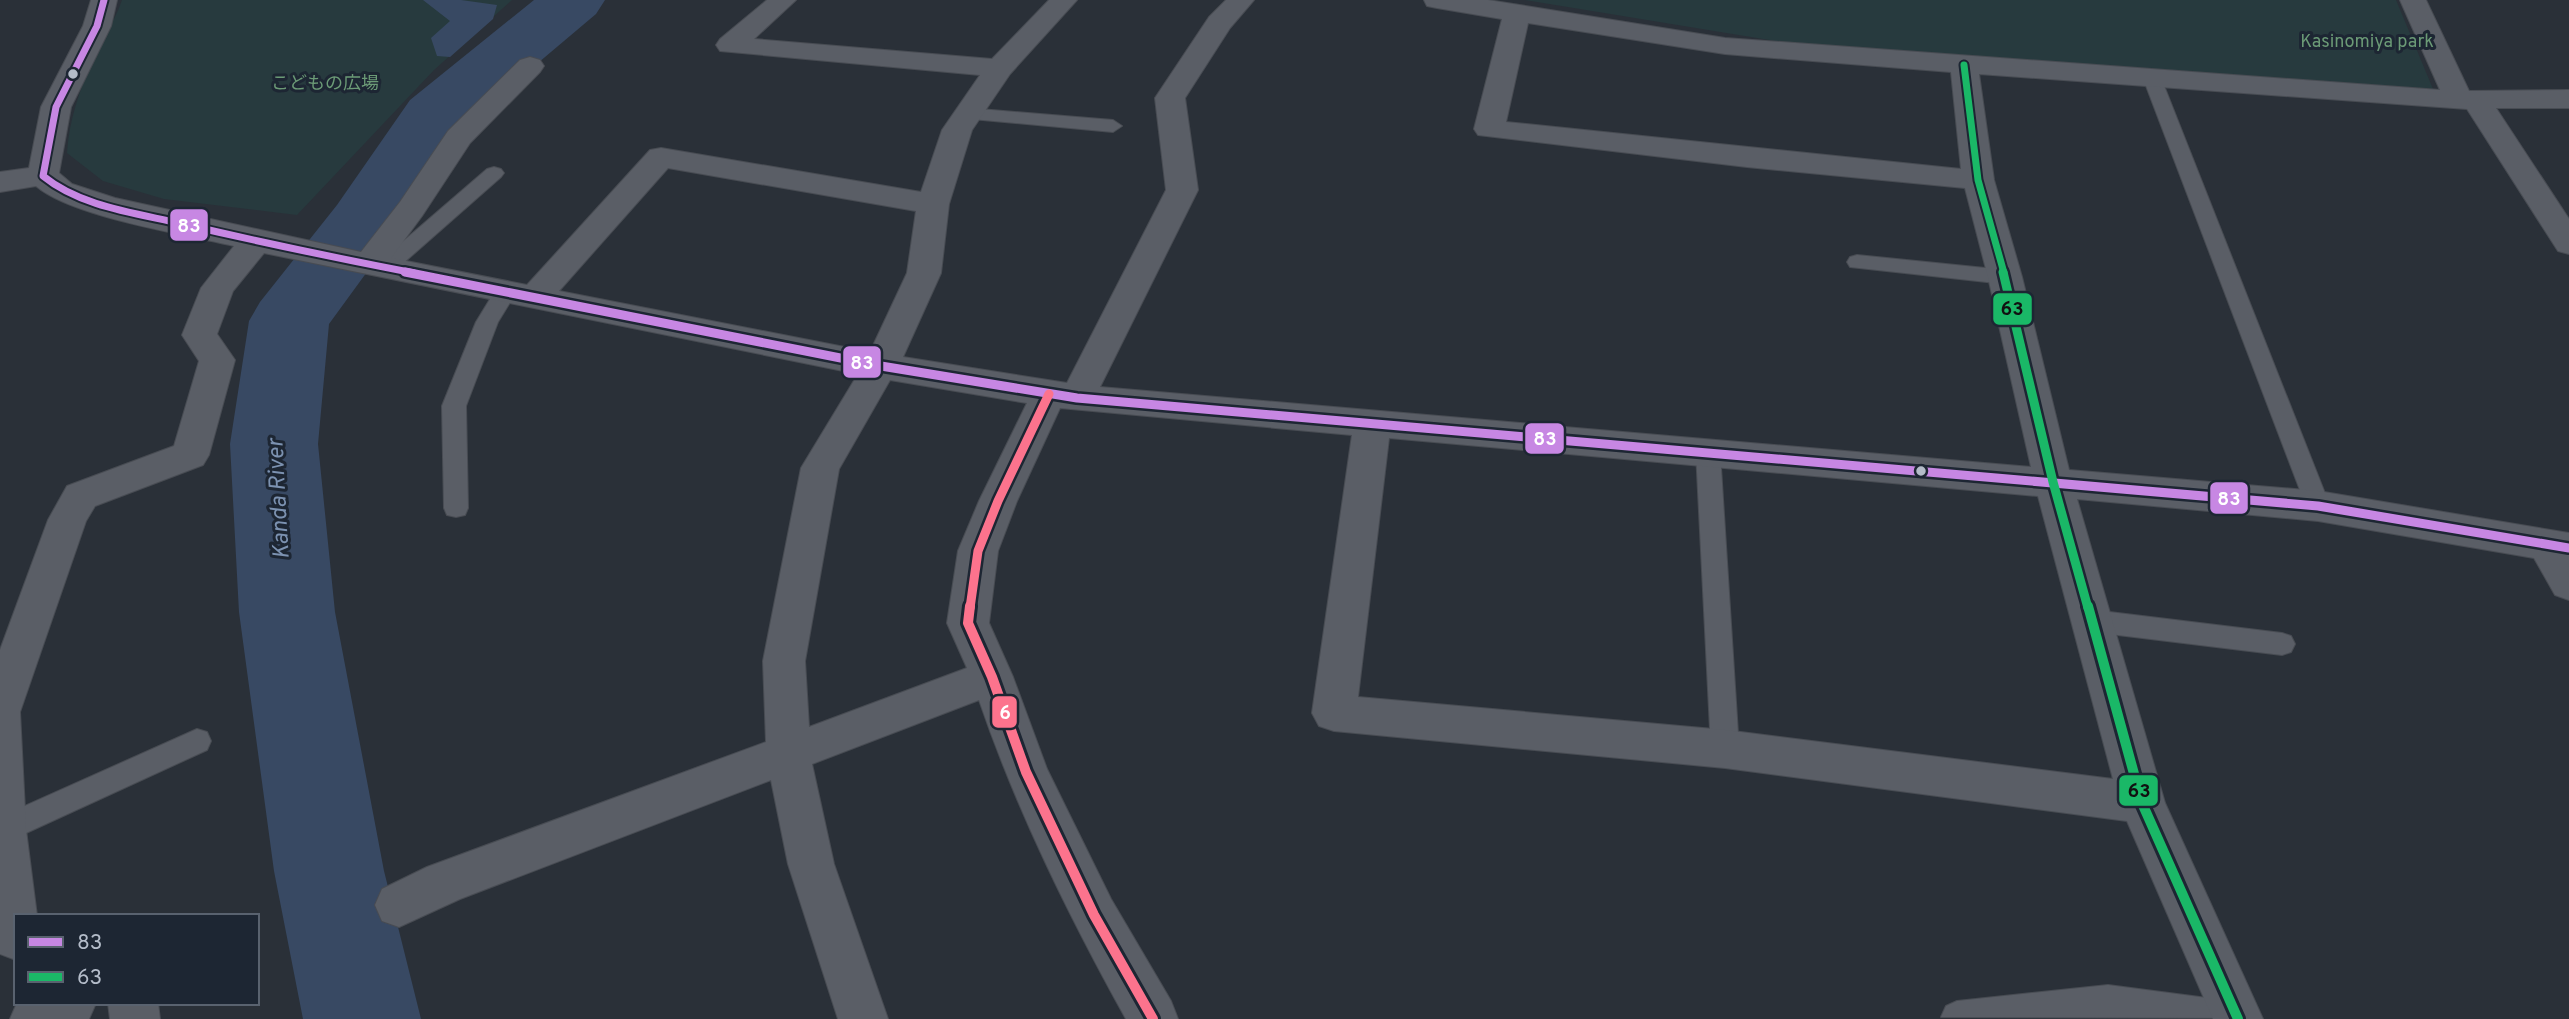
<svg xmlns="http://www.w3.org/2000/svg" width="2569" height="1019" viewBox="0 0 2569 1019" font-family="Overpass,'Noto Sans JP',sans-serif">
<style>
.green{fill:#273a3e}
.water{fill:#384963}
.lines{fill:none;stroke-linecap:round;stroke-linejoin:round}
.river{fill:#384963;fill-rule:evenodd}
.service-casing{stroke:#484c53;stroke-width:2}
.minor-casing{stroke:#484c53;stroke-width:2}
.service{fill:#5a5e66;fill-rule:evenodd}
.minor{fill:#5a5e66;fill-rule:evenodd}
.bus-1-far1-casing{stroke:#1d2633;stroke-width:11}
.bus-1-casing{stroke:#1d2633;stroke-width:14}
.bus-2-far2-casing{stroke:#1d2633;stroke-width:11}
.bus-2-far1-casing{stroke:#1d2633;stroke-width:14}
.bus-2-casing{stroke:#1d2633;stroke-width:16}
.bus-3-far1-casing{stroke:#1d2633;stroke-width:14}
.bus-3-casing{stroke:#1d2633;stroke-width:16}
.bus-1-far1{stroke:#c787e3;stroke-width:7}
.bus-1{stroke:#c787e3;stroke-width:9}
.bus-2-far2{stroke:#1ab867;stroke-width:7}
.bus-2-far1{stroke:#1ab867;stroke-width:9}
.bus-2{stroke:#1ab867;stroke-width:10}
.bus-3-far1{stroke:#fc738d;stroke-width:9}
.bus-3{stroke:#fc738d;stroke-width:10}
.bus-dot{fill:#b4bcc9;stroke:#1d2633;stroke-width:2.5}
.labels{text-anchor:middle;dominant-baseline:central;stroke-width:6;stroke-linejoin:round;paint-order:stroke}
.far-park-label{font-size:18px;fill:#6b9a76;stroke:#1d2633}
.water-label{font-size:23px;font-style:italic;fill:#7c92b1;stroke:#1d2633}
.line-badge{stroke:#1d2633;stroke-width:2.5}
.badge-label{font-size:19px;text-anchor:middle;font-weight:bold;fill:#fff}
.pale-badge-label{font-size:19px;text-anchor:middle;font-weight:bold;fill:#111}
</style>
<rect width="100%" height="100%" fill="#2a3038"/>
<!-- green -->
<g class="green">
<path d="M122,0H512L434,70L297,215L164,199L103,181L67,153C69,120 80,89 93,59C102,38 115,21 122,0Z"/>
<path d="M1525,0H2396L2433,89L1788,43Z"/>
</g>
<!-- water -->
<path class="water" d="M423,0H461L497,5L493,19L450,57L437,56L431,38L450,21Z"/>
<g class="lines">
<!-- river -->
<path class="river" d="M534,0H605L596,14L461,128L391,239L329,324L318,444L335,612L384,871L421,1019H303L274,871L239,612L230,444L249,321L260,302L337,205L410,100Z"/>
<defs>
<g id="service">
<path d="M2152,73L2161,78L2330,506L2327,513L2318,515L2309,513L2306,506L2143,78Z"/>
<path d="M968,108L1113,120L1122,126L1113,132L961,118L959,114L961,110Z"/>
<path d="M494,167L501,169L504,173L501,177L392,273H378L374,268L378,263L487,169Z"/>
<path d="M1857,255L2005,270L2012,272L2016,277L2012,282L2005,284L1850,267L1847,262L1850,257Z"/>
<path d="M506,284L514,286L517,291L498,322L466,406L468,508L465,515L456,517L447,515L444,508L442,406L476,322L498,286Z"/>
<path d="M1708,443L1716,446L1720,452L1739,749L1735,758L1725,761L1715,758L1711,749L1696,452L1700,446Z"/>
<path d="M2093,610L2282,633L2291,636L2295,644L2291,652L2282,655L2093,632L2084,629L2080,621L2084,613Z"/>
<path d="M197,729L207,732L211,741L207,750L13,839L0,842V817Z"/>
<path d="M2108,985L2238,1002L2249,1007L2254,1018L1941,1017L1946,1006L1957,1001Z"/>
</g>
<g id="minor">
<path d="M91,0H117L111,26L71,107L59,173L72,184L115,198L361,252L400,202L448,131L520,60L530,57L540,60L544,66L540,72L470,143L422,216L391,258L527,285L650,150L661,148L921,192L942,130L980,75L720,51L716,45L720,39L767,0H796L754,39L992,59L1049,0H1077L1010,74L972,130L949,204L941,273L903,357L1067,383L1166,190L1155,98L1209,17L1226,0H1254L1230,28L1185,98L1198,190L1100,387L2031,467L1988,277L1965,188L1747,167L1478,135L1474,129L1502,19L1437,8L1427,6L1424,0H1488L1725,38L2440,90L2400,0H2426L2469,91L2569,90V108H2496L2569,219V254L2558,251L2467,109L1979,74L1994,180L2022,277L2069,470L2318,491L2569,533V600L2555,595L2534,558L2318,521L2077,499L2165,803L2263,1019H2213L2127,821L1725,768L1334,731L1319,726L1312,713L1352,435L1060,408L1017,501L998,551L989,623L1013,677L1047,769L1111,899L1171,1001L1178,1019H1126C1069,916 1017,811 979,700L812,764L834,864L888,1019H838L788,864L771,780L460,899L399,927L382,921L375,905L382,889L427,867L766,742L763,661L801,468L858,374L264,253L233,291L217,334L235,360L209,455L203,465L95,506L86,521L20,712L26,830L37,916H16V960L0,954V650L48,520L67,486L174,446L199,361L182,335L201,288L234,246C184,234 72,217 36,186L0,192V172L29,168L41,107L83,26ZM1528,23L1725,54L1951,72L1961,169L1506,122ZM668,168L916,211L907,273L870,352L559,291ZM890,380L1027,403L979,501L958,551L947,623L967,668L809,727L805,661L839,469ZM1389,438L2038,496L2113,779L1725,730L1358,697Z"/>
<path d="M17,1003H96L89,1019H10Z"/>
<path d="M108,1003H158L160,1019H110Z"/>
</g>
</defs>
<!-- service casing -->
<use href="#service" class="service-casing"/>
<!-- minor casing -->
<use href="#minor" class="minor-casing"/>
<!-- service -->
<use href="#service" class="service"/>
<!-- minor -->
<use href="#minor" class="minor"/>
<defs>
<path id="bus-1-far1" d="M104,0L97,26L56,107L43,176C81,207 136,213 183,224C260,242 336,258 414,273"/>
<path id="bus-1" d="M405,272L881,366L1077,398L2318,506L2569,548"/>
<path id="bus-2-far2" d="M1964,65L1978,180L2004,273"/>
<path id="bus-2-far1" d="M2003,272L2053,482L2088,608"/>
<path id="bus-2" d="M2088,606L2142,803L2238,1019"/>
<path id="bus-3-far1" d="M970,608L978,551L998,501L1049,394"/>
<path id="bus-3" d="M970,606L968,623L992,677L1026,772L1094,915L1153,1019"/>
</defs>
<!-- bus-1-far1 casing -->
<use href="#bus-1-far1" class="bus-1-far1-casing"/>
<!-- bus-1 casing -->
<use href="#bus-1" class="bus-1-casing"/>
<!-- bus-2-far2 casing -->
<use href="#bus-2-far2" class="bus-2-far2-casing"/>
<!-- bus-2-far1 casing -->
<use href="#bus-2-far1" class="bus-2-far1-casing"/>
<!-- bus-2 casing -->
<use href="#bus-2" class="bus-2-casing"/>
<!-- bus-3-far1 casing -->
<use href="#bus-3-far1" class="bus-3-far1-casing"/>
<!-- bus-3 casing -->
<use href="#bus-3" class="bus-3-casing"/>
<!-- bus-1-far1 -->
<use href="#bus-1-far1" class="bus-1-far1"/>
<!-- bus-1 -->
<use href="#bus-1" class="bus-1"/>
<!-- bus-2-far2 -->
<use href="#bus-2-far2" class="bus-2-far2"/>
<!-- bus-2-far1 -->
<use href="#bus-2-far1" class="bus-2-far1"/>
<!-- bus-2 -->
<use href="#bus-2" class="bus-2"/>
<!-- bus-3-far1 -->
<use href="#bus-3-far1" class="bus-3-far1"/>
<!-- bus-3 -->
<use href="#bus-3" class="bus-3"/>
</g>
<!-- markers -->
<g class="bus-dot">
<circle cx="73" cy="74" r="6"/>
<circle cx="1921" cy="471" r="6"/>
</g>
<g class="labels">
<!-- far-park labels -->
<g class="far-park-label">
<text x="2367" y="42">Kasinomiya park</text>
<text x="325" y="84">こどもの広場</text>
</g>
<!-- water labels -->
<g class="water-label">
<text transform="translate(280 499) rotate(-93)">Kanda River</text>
</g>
</g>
<g class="line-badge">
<rect x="169" y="208" width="40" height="34" rx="7" fill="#c787e3"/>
<rect x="1992" y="292" width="41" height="34" rx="7" fill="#1ab867"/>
<rect x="842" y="345" width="40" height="34" rx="7" fill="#c787e3"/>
<rect x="1524" y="422" width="41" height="33" rx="7" fill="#c787e3"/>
<rect x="2209" y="481" width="40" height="34" rx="7" fill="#c787e3"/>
<rect x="991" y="695" width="27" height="34" rx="7" fill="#fc738d"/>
<rect x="2118" y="774" width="41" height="33" rx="7" fill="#1ab867"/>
</g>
<g class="badge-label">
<text x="189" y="232">83</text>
<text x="862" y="369">83</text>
<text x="1545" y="445">83</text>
<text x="2229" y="505">83</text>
<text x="1005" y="719">6</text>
</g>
<g class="pale-badge-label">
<text x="2012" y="315">63</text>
<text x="2139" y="797">63</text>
</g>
<!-- legend -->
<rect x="14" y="914" width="245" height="91" fill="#1d2633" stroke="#59626f" stroke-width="2"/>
<rect x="28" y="937" width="35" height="10" fill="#c787e3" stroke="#59626f" stroke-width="2"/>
<text x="77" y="949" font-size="21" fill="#b4bcc9">83</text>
<rect x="28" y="972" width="35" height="10" fill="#1ab867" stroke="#59626f" stroke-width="2"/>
<text x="77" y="984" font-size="21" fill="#b4bcc9">63</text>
</svg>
